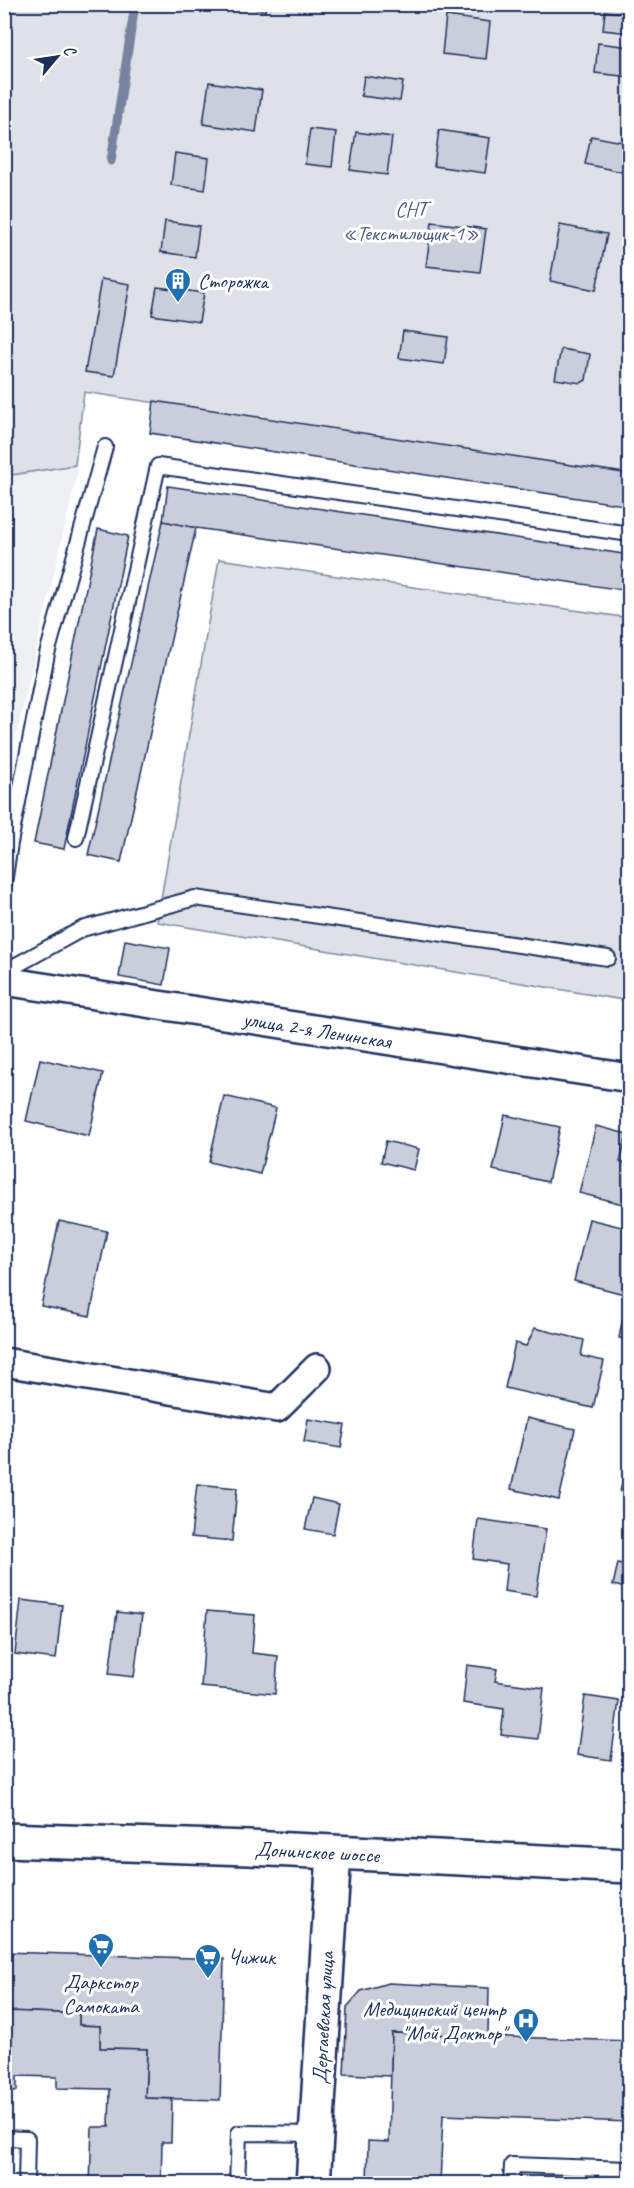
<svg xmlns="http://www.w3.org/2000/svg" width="634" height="2188" viewBox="0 0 634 2188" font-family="Caveat,sans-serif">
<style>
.built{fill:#eff0f4}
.green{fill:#dee1e7;stroke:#7c88a2;stroke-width:1.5}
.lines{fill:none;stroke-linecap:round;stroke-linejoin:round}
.stream{stroke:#77839f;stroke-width:9}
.building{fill:#caceda;stroke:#1b2f5e;stroke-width:1.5}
.service-casing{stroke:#1b2f5e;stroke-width:18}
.minor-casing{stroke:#1b2f5e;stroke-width:32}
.tertiary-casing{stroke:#1b2f5e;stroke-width:38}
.secondary-casing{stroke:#1b2f5e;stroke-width:38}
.service{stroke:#fff;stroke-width:14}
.minor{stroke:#fff;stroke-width:27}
.tertiary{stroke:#fff;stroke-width:33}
.secondary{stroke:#fff;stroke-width:33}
.labels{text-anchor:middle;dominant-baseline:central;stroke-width:6;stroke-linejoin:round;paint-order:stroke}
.park-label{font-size:21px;fill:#4c5c80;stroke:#fff}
.poi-label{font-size:21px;fill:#1b2f5e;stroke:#fff;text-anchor:start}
.street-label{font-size:21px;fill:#1b2f5e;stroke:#fff}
</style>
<rect width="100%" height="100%" fill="#fff"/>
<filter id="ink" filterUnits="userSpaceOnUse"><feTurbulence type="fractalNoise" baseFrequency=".0167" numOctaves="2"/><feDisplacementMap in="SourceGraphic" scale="12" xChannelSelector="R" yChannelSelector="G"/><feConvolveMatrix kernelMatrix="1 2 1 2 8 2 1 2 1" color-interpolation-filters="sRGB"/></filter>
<g filter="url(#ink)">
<!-- built -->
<path class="built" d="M75,465L78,471L5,783V476Z"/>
<!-- green -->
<g class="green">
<path d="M5,5H629V474L84,392L75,465L5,476Z"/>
<path d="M219,559L629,618V1001L157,922Z"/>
</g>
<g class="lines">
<!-- stream -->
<path class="stream" d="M111,161L135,4"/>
</g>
<!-- building -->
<g class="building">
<path d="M233,4H266L265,11Z"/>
<path d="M605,11L630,14V33L603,30Z"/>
<path d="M446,16L490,22L486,59L442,54Z"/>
<path d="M598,43L630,47V77L595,73Z"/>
<path d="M364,76L403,82L400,101L361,96Z"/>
<path d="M209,82L262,90L256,132L203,124Z"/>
<path d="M310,129L336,132L332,167L305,164Z"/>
<path d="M439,130L490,138L485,173L434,166Z"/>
<path d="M356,132L392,137L387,175L350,170Z"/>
<path d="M591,136L628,143L622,172L585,164Z"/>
<path d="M175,153L209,158L205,190L171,185Z"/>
<path d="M165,221L199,226L195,257L161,252Z"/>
<path d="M432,222L486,229L480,272L426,266Z"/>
<path d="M560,225L607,234L596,290L550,281Z"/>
<path d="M101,279L130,284L114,376L85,372Z"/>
<path d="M157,287L204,293L199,322L152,315Z"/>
<path d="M403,331L448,337L444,364L399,358Z"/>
<path d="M561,349L590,354L586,380L581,383L555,379Z"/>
<path d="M154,401L630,474V506L150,433Z"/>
<path d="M168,486L630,555V591L196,528L163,521Z"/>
<path d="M163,521L196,528L121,862L88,855Z"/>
<path d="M98,529L128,536L64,849L34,843Z"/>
<path d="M125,940L170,948L164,985L119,977Z"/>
<path d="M40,1059L103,1073L89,1136L26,1121Z"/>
<path d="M224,1096L276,1108L260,1174L209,1162Z"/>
<path d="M505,1115L560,1127L548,1182L493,1170Z"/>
<path d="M596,1126L627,1134L620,1162L630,1165V1193L627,1205L579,1193Z"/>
<path d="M386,1141L419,1149L414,1170L381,1162Z"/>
<path d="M589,1219L630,1229V1271L624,1294L574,1281Z"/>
<path d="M59,1221L107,1231L90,1316L41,1306Z"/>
<path d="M626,1302L630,1303V1340L619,1338Z"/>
<path d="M535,1328L584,1340L581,1356L604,1361L593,1408L505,1388L515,1343L526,1346Z"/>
<path d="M527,1418L575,1429L559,1500L511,1489Z"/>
<path d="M308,1419L345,1425L341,1448L304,1442Z"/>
<path d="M627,1463L630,1464V1494L620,1492Z"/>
<path d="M197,1484L237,1488L232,1541L191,1537Z"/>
<path d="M312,1498L339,1504L333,1534L305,1529Z"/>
<path d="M478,1519L546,1529L536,1596L504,1591L507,1564L473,1559Z"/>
<path d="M618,1563L630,1566V1589L613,1585Z"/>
<path d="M21,1600L62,1605L56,1659L15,1654Z"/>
<path d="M207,1611L255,1615L252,1653L278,1656L275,1694L201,1687Z"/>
<path d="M117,1612L142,1615L134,1677L109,1674Z"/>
<path d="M467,1665L497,1669L495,1681L544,1688L538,1739L501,1735L504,1709L463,1703Z"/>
<path d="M585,1696L619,1701L611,1760L577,1755Z"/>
<path d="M4,1952L224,1959L220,2100L145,2098L147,2049L100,2048V2026L79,2025V2014L6,2011L4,2028Z"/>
<path d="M388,1983L489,1988L488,2036L392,2033L391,2076L344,2074L347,2007L361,1991Z"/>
<path d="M6,2011L79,2014V2025L100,2026V2048L147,2049L145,2098L172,2099L171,2142H162L161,2184H90L92,2127H109L110,2089L57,2088V2077L17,2076V2091H4Z"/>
<path d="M392,2033L630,2041V2122L443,2115L440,2184H367L368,2141L389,2142Z"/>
</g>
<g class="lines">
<defs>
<g id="service">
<path d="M76,838L158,466L630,534"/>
<path d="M4,884L10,843L47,654L105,447"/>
<path d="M4,972L82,929L195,898L608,958"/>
<path d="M4,2138L27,2139L26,2184"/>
<path d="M237,2184L239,2133L316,2134"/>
<path d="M511,2184L512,2165L630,2169"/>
</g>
<g id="minor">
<path d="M4,981L630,1078"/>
<path d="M4,1362L277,1408L317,1368"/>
</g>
<path id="tertiary" d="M313,2184L334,1853"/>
<path id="secondary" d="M4,1840L249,1848L630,1866"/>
</defs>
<!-- service casing -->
<use href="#service" class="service-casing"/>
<!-- minor casing -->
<use href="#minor" class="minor-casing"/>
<!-- tertiary casing -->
<use href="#tertiary" class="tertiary-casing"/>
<!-- secondary casing -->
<use href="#secondary" class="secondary-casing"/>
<!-- service -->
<use href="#service" class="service"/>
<!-- minor -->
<use href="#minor" class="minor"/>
<!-- tertiary -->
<use href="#tertiary" class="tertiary"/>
<!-- secondary -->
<use href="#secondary" class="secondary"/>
</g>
</g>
<!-- icons -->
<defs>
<symbol id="building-pin" viewBox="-11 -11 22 30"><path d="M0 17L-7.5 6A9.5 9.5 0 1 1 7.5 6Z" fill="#1f6fb2" stroke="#fff"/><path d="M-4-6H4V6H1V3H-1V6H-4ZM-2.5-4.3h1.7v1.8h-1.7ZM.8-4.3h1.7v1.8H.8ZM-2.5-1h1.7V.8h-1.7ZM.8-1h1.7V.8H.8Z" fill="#fff"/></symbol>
<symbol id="supermarket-pin" viewBox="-11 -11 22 30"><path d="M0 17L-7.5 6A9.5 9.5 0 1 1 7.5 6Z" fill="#1f6fb2" stroke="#fff"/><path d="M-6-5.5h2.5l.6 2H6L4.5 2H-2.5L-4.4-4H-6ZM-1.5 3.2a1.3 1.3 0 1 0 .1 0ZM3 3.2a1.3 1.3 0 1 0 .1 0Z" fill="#fff"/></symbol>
<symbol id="hospital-pin" viewBox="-11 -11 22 30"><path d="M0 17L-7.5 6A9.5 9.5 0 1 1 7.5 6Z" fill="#1f6fb2" stroke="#fff"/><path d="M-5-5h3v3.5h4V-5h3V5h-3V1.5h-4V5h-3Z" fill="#fff"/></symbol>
</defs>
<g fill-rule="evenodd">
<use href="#building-pin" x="163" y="266" width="30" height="40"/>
<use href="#supermarket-pin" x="86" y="1931" width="30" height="40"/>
<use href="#supermarket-pin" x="193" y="1942" width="30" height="40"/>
<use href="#hospital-pin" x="511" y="2006" width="30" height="40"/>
</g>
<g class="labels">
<!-- park labels -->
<g class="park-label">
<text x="411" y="209">СНТ<tspan x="411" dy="24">«Текстильщик-1»</tspan></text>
</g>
<!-- poi labels -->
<g class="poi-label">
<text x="198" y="281">Сторожка</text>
<text x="228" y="1957">Чижик</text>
<text x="101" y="1982" text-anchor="middle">Даркстор<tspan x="101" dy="24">Самоката</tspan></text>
<text x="506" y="2009" text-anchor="end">Медицинский центр<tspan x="506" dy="24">"Мой Доктор"</tspan></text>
</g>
<!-- street labels -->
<g class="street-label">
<text transform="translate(317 1030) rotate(9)">улица 2-я Ленинская</text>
<text transform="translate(317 1852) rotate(3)">Донинское шоссе</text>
<text transform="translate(323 2018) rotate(-87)">Дергаевская улица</text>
</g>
</g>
<!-- margin -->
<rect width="634" height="2188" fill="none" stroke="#fff" stroke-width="24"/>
<rect x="12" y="12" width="610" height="2164" fill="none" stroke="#1b2f5e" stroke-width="2" filter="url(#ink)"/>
<!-- north arrow -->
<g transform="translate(57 57) rotate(61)" stroke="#ffffff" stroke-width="4.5" paint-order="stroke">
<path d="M0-4.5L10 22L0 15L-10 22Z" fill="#1b2f5e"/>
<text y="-9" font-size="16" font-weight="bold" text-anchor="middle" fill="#1b2f5e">С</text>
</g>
</svg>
